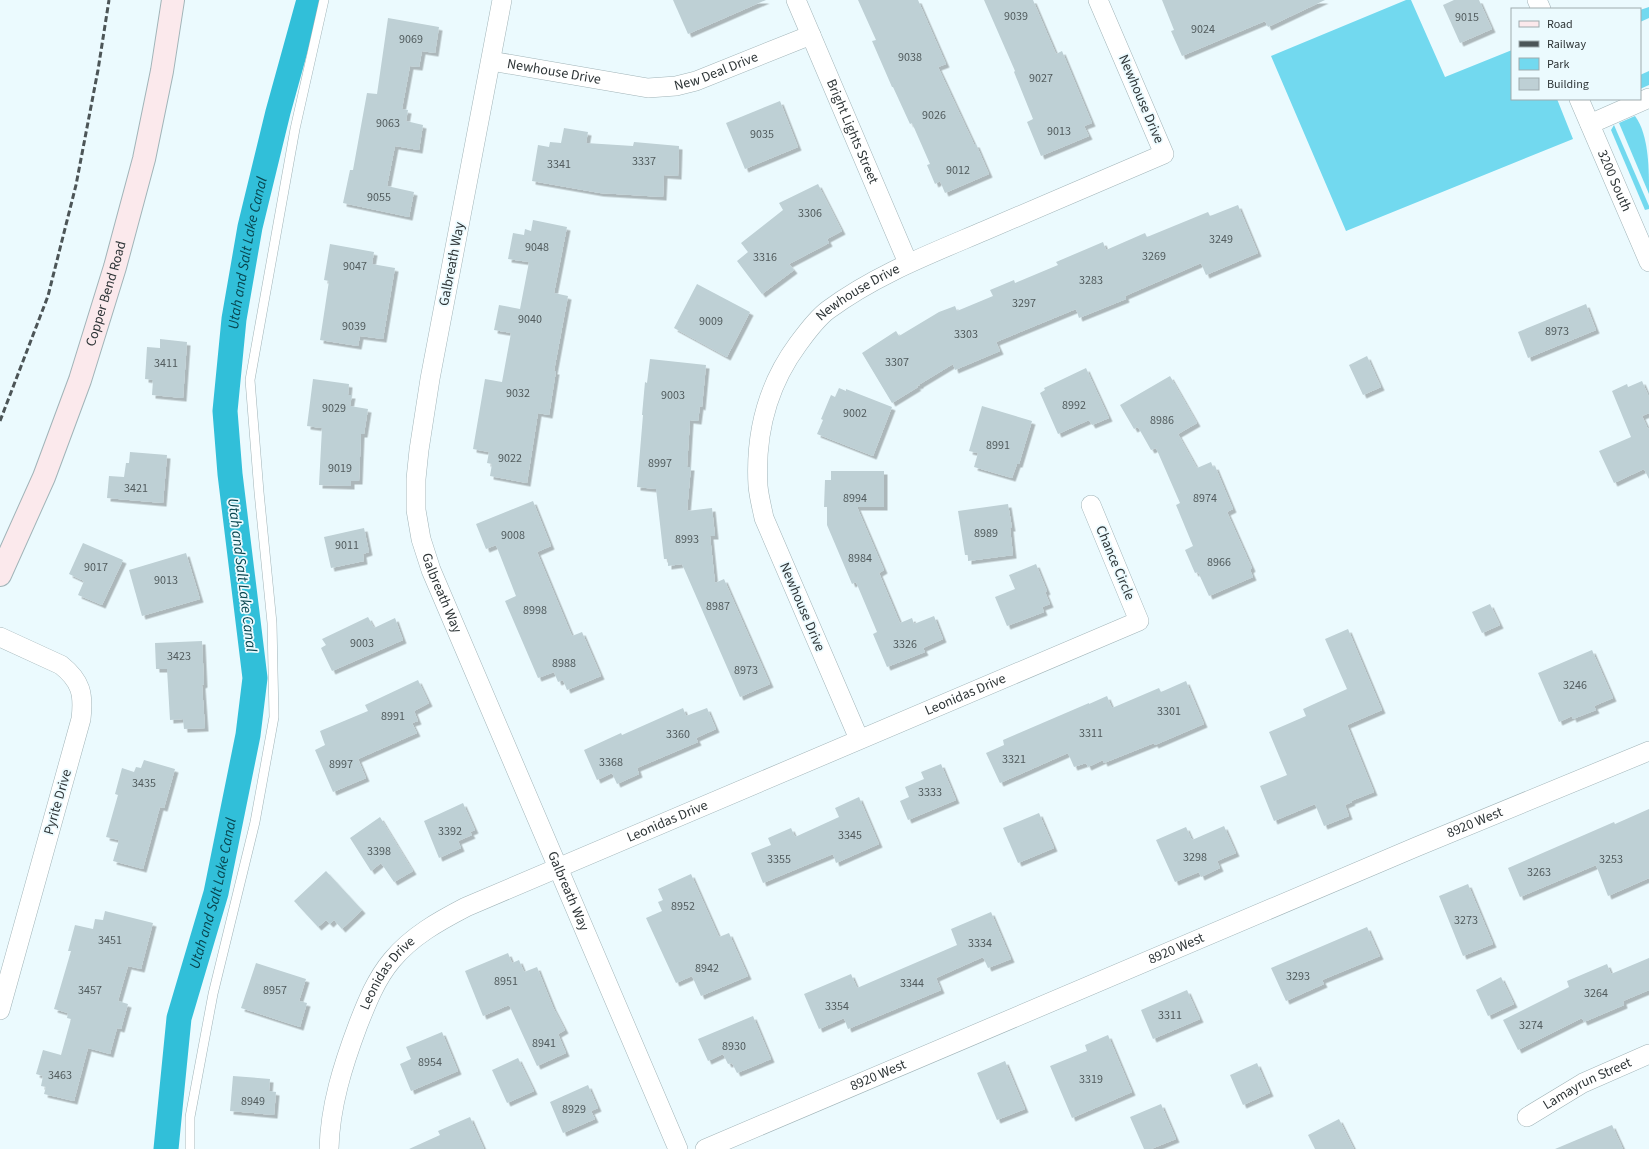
<svg xmlns="http://www.w3.org/2000/svg" width="1649" height="1149" viewBox="0 0 1649 1149" font-family="'Source Sans 3',sans-serif">
<style>
.green{fill:#72d9ef}
.lines{fill:none;stroke-linecap:round;stroke-linejoin:round}
.canal{stroke:#31bfd9;stroke-width:25}
.building{fill:#bed0d5;filter:url(#shadow)}
.lane-casing{stroke:#a1b4b8;stroke-width:10}
.street-casing{stroke:#a1b4b8;stroke-width:20}
.secondary-casing{stroke:#a1b4b8;stroke-width:24}
.lane{stroke:#fff;stroke-width:9}
.street{stroke:#fff;stroke-width:19}
.secondary{stroke:#fbe9ec;stroke-width:22}
.rail{stroke:#4c5557;stroke-width:3;stroke-dasharray:6 3;stroke-linecap:butt}
.labels{text-anchor:middle;dominant-baseline:central;stroke-width:3.5;stroke-linejoin:round;paint-order:stroke}
.number-label{font-size:12px;fill:#525c5e}
.street-label{font-size:14px;fill:#2e3537;stroke:#ebfafe}
.water-label{font-size:15px;font-style:italic;fill:#084650;stroke:#ebfafe}
</style>
<defs>
<filter id="shadow"><feDropShadow dx="3.5" dy="3.5" stdDeviation="0" flood-color="#0004"/></filter>
</defs>
<rect width="100%" height="100%" fill="#ebfafe"/>
<!-- green -->
<g class="green">
<path d="M1406,0H1411L1445,77L1512,50V99H1557L1573,139L1346,231L1271,56Z"/>
<path d="M1649,7V18L1640,22V10Z"/>
<path d="M1649,71V85L1640,89V75Z"/>
<path d="M1635,116C1649,135 1649,169 1649,194L1619,123Z"/>
<path d="M1614,125L1649,206V209L1645,210L1611,130Z"/>
</g>
<g class="lines">
<!-- canal -->
<path class="canal" id="s1" d="M166,1149L179,1018L216,893L248,735L255,678L230,474L225,411L234,319L250,227L278,112L309,0"/>
</g>
<!-- building -->
<g class="building">
<path d="M673,0H766L688,34Z"/>
<path d="M858,0H918L946,64L938,67L974,144H976L989,174L945,193L940,181L935,184L927,165L930,164L912,123L910,124L893,87H892L872,41L876,40Z"/>
<path d="M984,0H1033L1056,54L1062,51L1092,123L1084,126L1089,136L1041,156L1027,122L1033,119L1014,72L1015,71Z"/>
<path d="M1162,0H1325L1268,27L1265,21L1182,56L1171,31L1174,30Z"/>
<path d="M1454,0H1479L1492,29L1460,43L1443,5Z"/>
<path d="M388,18L439,27L435,53L422,51L419,67L410,66L402,109L408,110L406,121L423,125L419,150L395,146L387,186L414,192L409,217L343,203L350,170H353L367,93L377,94Z"/>
<path d="M780,101L798,147L745,169L726,123Z"/>
<path d="M564,128L588,132L586,143L633,146L634,142L679,146L678,176L664,175L663,197L600,193L532,181L538,145L549,147L550,142L561,143Z"/>
<path d="M818,184L842,231L827,239L829,243L789,264L794,270L762,294L737,261L748,252L741,243L783,210L779,203Z"/>
<path d="M1238,205L1258,253L1206,275L1201,263L1125,296L1126,299L1079,318L1076,309L996,342L1000,351L955,370L953,364L920,384V385L916,386L918,387L892,403L862,353L896,331L899,336L939,312L955,306L957,311L993,296L990,290L1014,280L1015,283L1058,265L1056,262L1103,242L1106,250L1145,233L1147,237L1208,212L1210,216Z"/>
<path d="M533,220L567,227L554,293L568,296L554,371H556L549,415L538,413L527,483L490,476L492,464L487,463L489,452L473,449L485,379L502,382L511,333L494,330L499,305L520,309L529,262L508,259L513,233L524,235L525,229L531,231Z"/>
<path d="M330,244L374,252L372,264L395,268L383,339L360,336L358,346L320,340L329,281L324,280Z"/>
<path d="M697,284L750,312L727,357L674,328Z"/>
<path d="M1586,304L1596,330L1528,358L1518,332Z"/>
<path d="M160,339L187,342L183,398L152,395L153,380L145,379L147,347L160,348Z"/>
<path d="M1367,356L1381,387L1363,395L1349,365Z"/>
<path d="M650,359L706,365L702,407L700,406L698,421L690,420L687,467H691L687,511L712,508L715,536H710L715,583L724,579L770,684L740,697L682,564L668,566V559H664L656,489L637,487L643,415H642L645,382L647,383Z"/>
<path d="M1086,368L1109,418L1092,425L1089,420L1058,434L1040,393L1045,390L1044,388Z"/>
<path d="M1170,376L1197,423L1178,434L1197,468L1211,462L1213,467L1215,466L1233,509L1227,512L1252,568L1250,570L1253,577L1209,596L1198,572L1195,573L1185,550L1193,546L1176,505L1180,503L1156,448L1151,450L1138,427L1134,429L1120,405Z"/>
<path d="M313,379L349,384L348,395H352L350,406L368,409L364,434H361L359,481H351V486L319,485L322,428L307,426Z"/>
<path d="M1642,381L1649,397V413L1642,416L1648,429L1649,428V479L1644,469L1614,483L1599,451L1631,437L1612,391L1627,384L1628,387Z"/>
<path d="M839,388L846,391V389L892,407L873,456L817,434L823,420L821,419L831,395L835,397Z"/>
<path d="M982,406L1032,421L1019,464H1017L1012,478L974,467L978,453L969,451Z"/>
<path d="M130,452L167,455L163,503L107,498L109,476L124,477L126,463H129Z"/>
<path d="M831,471H884V507H857L884,570L879,573L900,623L912,618L914,624L934,616L943,639L923,648L925,652L887,667L873,634L877,632L856,582L852,584L827,525V507H824L825,480H831Z"/>
<path d="M533,501L551,546L537,552L572,636L582,632L601,676L567,690L563,680L558,682L554,672L538,678L505,601L516,596L496,545L486,549L476,524Z"/>
<path d="M1008,504L1012,528H1010L1013,555L968,561V555H965L958,511Z"/>
<path d="M364,528L369,552L363,554L364,561L331,568L324,537Z"/>
<path d="M83,543L123,560L102,605L78,595L84,581L69,574Z"/>
<path d="M186,553L200,599L142,616L129,570Z"/>
<path d="M1036,564L1047,591L1045,592L1050,604L1042,607L1044,612L1007,626L995,597L1015,589L1009,575Z"/>
<path d="M1490,604L1500,625L1482,633L1472,612Z"/>
<path d="M368,617L374,628L395,618L403,640L332,671L321,648L326,645L322,639Z"/>
<path d="M1348,629L1382,710L1347,725L1374,792L1351,801L1352,802L1345,805L1349,816L1324,826L1315,804L1274,821L1260,786L1287,775L1269,732L1306,716L1303,709L1347,689L1325,639Z"/>
<path d="M202,641L204,684L202,685L205,728L184,729L183,719L170,720L167,669H156L155,643Z"/>
<path d="M1592,650L1613,698L1594,706L1596,710L1573,719L1572,716L1559,722L1538,673Z"/>
<path d="M418,680L429,703L414,711L418,721L412,723L417,733L358,759L366,778L333,792L315,750L325,745L320,731L368,711L365,705Z"/>
<path d="M1186,681L1204,724L1155,745L1154,743L1104,763L1103,760L1088,767L1086,763L1074,767L1068,753L1000,783L986,753L1004,745L1003,740L1089,703V704L1107,696L1112,708L1159,688L1161,692Z"/>
<path d="M683,708L686,716L707,708L716,729L696,738L698,742L637,768L639,774L617,784L612,773L597,780L584,750L621,733L622,735Z"/>
<path d="M144,760L175,769L164,808L160,807L143,869L113,861L119,840L106,837L118,795L115,794L122,768L134,772L136,767L141,768Z"/>
<path d="M941,764L956,800L908,820L900,801L909,797L905,787L924,779L921,772Z"/>
<path d="M859,797L879,844L836,863L833,854L763,883L751,853L771,845L768,838L791,828L795,837L839,817L835,808Z"/>
<path d="M463,803L475,830L470,832L472,835L458,841L461,848L439,858L424,821Z"/>
<path d="M1649,809V878L1608,896L1596,865L1520,897L1508,868L1614,822L1615,824Z"/>
<path d="M1039,813L1054,848L1018,863L1003,828Z"/>
<path d="M380,817L413,871L394,882L381,863L371,871L350,838Z"/>
<path d="M1224,826L1236,853L1217,861L1220,868L1201,877L1199,872L1175,882L1156,840L1186,827L1192,840Z"/>
<path d="M326,871L362,910L342,929L334,920L330,924L326,920L318,927L294,901Z"/>
<path d="M691,874L719,937L729,933L748,976L701,996L692,976L676,983L646,918L662,911L658,902L663,900L658,889Z"/>
<path d="M1468,884L1493,944L1463,956L1439,896Z"/>
<path d="M105,911L153,923L141,969L128,966L118,1001L128,1004L121,1029L117,1028L110,1054L88,1048L74,1101L44,1094L46,1087L41,1086L43,1076L36,1074L43,1050L61,1055L71,1019L67,1018L68,1013L54,1009L71,951H68L75,925L93,929L95,919L103,920Z"/>
<path d="M991,912L1011,959L988,968L983,957L936,978L941,990L848,1029L844,1018L819,1029L804,994L851,974L857,988L957,945L951,929Z"/>
<path d="M1367,927L1380,956L1322,980L1324,984L1286,1001L1271,968Z"/>
<path d="M508,953L512,963L519,960L524,972L537,967L553,1007L565,1030L558,1034L566,1053L537,1066L509,1005L483,1016L465,971Z"/>
<path d="M1649,958V990L1623,1001L1624,1005L1584,1022L1582,1018L1518,1050L1503,1020L1569,987L1567,981L1607,964L1611,974Z"/>
<path d="M256,963L306,979L299,1001L307,1003L300,1027L241,1008Z"/>
<path d="M1501,977L1514,1004L1488,1016L1476,990Z"/>
<path d="M1187,990L1200,1019L1153,1039L1141,1010Z"/>
<path d="M753,1016L771,1059L737,1073L732,1063L728,1064L723,1054L708,1061L698,1039Z"/>
<path d="M442,1032L458,1071L411,1091L400,1064L411,1059L406,1047Z"/>
<path d="M1108,1035L1132,1092L1072,1118L1050,1066L1087,1051L1085,1045Z"/>
<path d="M518,1058L534,1091L507,1103L492,1070Z"/>
<path d="M1005,1061L1025,1109L997,1120L977,1073Z"/>
<path d="M1257,1063L1270,1093L1243,1105L1230,1075Z"/>
<path d="M233,1076L270,1079L269,1091L276,1092L274,1115L230,1111Z"/>
<path d="M588,1085L598,1108L591,1111L595,1119L563,1133L550,1102Z"/>
<path d="M1161,1104L1176,1139L1151,1149H1144L1130,1117Z"/>
<path d="M470,1117L484,1149H409L440,1135L438,1131Z"/>
<path d="M1339,1119L1354,1149H1315L1308,1135Z"/>
<path d="M1612,1125L1623,1149H1555Z"/>
</g>
<g class="lines">
<defs>
<path id="lane" d="M190,1149V1117L213,994L255,822L274,717L272,623L259,492L250,380L295,129L324,0"/>
<g id="street">
<path id="s2" d="M502,0L430,379L419,450L416,479V510L421,539L431,570L678,1149"/>
<path id="s3" d="M796,0L908,263"/>
<path d="M1537,0L1541,9"/>
<path id="s4" d="M491,61L648,88L676,86L696,81L811,35"/>
<path id="s5" d="M1579,99L1649,262"/>
<path d="M1590,124L1649,98"/>
<path d="M0,637L61,665C81,681 84,694 81,719L0,1010"/>
<path id="s6" d="M859,739L764,518C762,508 759,497 758,486C755,434 767,386 798,344C807,332 816,319 828,310C875,275 930,254 984,231C1044,205 1104,180 1164,154L1098,0"/>
<path id="s7" d="M1527,1117L1583,1083L1649,1054"/>
<path id="s8" d="M329,1149C330,1106 343,1065 358,1025C367,1002 376,979 392,960C412,936 439,921 466,907L1139,621L1091,505"/>
<path id="s9" d="M705,1149L1416,847L1649,751"/>
</g>
<g id="secondary">
<path id="s10" d="M0,575L44,477L80,380L115,267L144,159L162,71L173,0"/>
</g>
</defs>
<!-- lane casing -->
<use href="#lane" class="lane-casing"/>
<!-- street casing -->
<use href="#street" class="street-casing"/>
<!-- secondary casing -->
<use href="#secondary" class="secondary-casing"/>
<!-- lane -->
<use href="#lane" class="lane"/>
<!-- street -->
<use href="#street" class="street"/>
<!-- secondary -->
<use href="#secondary" class="secondary"/>
<!-- rail -->
<path class="rail" d="M0,421L48,296L76,185L98,70L109,0"/>
</g>
<g class="labels">
<!-- number labels -->
<g class="number-label">
<text x="1016" y="16">9039</text>
<text x="1467" y="17">9015</text>
<text x="1203" y="29">9024</text>
<text x="411" y="39">9069</text>
<text x="910" y="57">9038</text>
<text x="1041" y="78">9027</text>
<text x="934" y="115">9026</text>
<text x="388" y="123">9063</text>
<text x="1059" y="131">9013</text>
<text x="762" y="134">9035</text>
<text x="644" y="161">3337</text>
<text x="559" y="164">3341</text>
<text x="958" y="170">9012</text>
<text x="379" y="197">9055</text>
<text x="810" y="213">3306</text>
<text x="1221" y="239">3249</text>
<text x="537" y="247">9048</text>
<text x="1154" y="256">3269</text>
<text x="765" y="257">3316</text>
<text x="355" y="266">9047</text>
<text x="1091" y="280">3283</text>
<text x="1024" y="303">3297</text>
<text x="530" y="319">9040</text>
<text x="711" y="321">9009</text>
<text x="354" y="326">9039</text>
<text x="1557" y="331">8973</text>
<text x="966" y="334">3303</text>
<text x="897" y="362">3307</text>
<text x="166" y="363">3411</text>
<text x="518" y="393">9032</text>
<text x="673" y="395">9003</text>
<text x="1074" y="405">8992</text>
<text x="334" y="408">9029</text>
<text x="855" y="413">9002</text>
<text x="1162" y="420">8986</text>
<text x="998" y="445">8991</text>
<text x="510" y="458">9022</text>
<text x="660" y="463">8997</text>
<text x="340" y="468">9019</text>
<text x="136" y="488">3421</text>
<text x="855" y="498">8994</text>
<text x="1205" y="498">8974</text>
<text x="986" y="533">8989</text>
<text x="513" y="535">9008</text>
<text x="687" y="539">8993</text>
<text x="347" y="545">9011</text>
<text x="860" y="558">8984</text>
<text x="1219" y="562">8966</text>
<text x="96" y="567">9017</text>
<text x="166" y="580">9013</text>
<text x="718" y="606">8987</text>
<text x="535" y="610">8998</text>
<text x="362" y="643">9003</text>
<text x="905" y="644">3326</text>
<text x="179" y="656">3423</text>
<text x="564" y="663">8988</text>
<text x="746" y="670">8973</text>
<text x="1575" y="685">3246</text>
<text x="1169" y="711">3301</text>
<text x="393" y="716">8991</text>
<text x="1091" y="733">3311</text>
<text x="678" y="734">3360</text>
<text x="1014" y="759">3321</text>
<text x="611" y="762">3368</text>
<text x="341" y="764">8997</text>
<text x="144" y="783">3435</text>
<text x="930" y="792">3333</text>
<text x="450" y="831">3392</text>
<text x="850" y="835">3345</text>
<text x="379" y="851">3398</text>
<text x="1195" y="857">3298</text>
<text x="779" y="859">3355</text>
<text x="1611" y="859">3253</text>
<text x="1539" y="872">3263</text>
<text x="683" y="906">8952</text>
<text x="1466" y="920">3273</text>
<text x="110" y="940">3451</text>
<text x="980" y="943">3334</text>
<text x="707" y="968">8942</text>
<text x="1298" y="976">3293</text>
<text x="506" y="981">8951</text>
<text x="912" y="983">3344</text>
<text x="90" y="990">3457</text>
<text x="275" y="990">8957</text>
<text x="1596" y="993">3264</text>
<text x="837" y="1006">3354</text>
<text x="1170" y="1015">3311</text>
<text x="1531" y="1025">3274</text>
<text x="544" y="1043">8941</text>
<text x="734" y="1046">8930</text>
<text x="430" y="1062">8954</text>
<text x="60" y="1075">3463</text>
<text x="1091" y="1079">3319</text>
<text x="253" y="1101">8949</text>
<text x="574" y="1109">8929</text>
</g>
<!-- street labels -->
<g class="street-label">
<text stroke="none"><textPath href="#s4" startOffset="230">New Deal Drive</textPath></text>
<text stroke="none"><textPath href="#s4" startOffset="64">Newhouse Drive</textPath></text>
<text transform="translate(1141 99) rotate(67)">Newhouse Drive</text>
<text stroke="none"><textPath href="#s3" startOffset="143">Bright Lights Street</textPath></text>
<text stroke="none"><textPath href="#s5" startOffset="89">3200 South</textPath></text>
<text transform="translate(452 264) rotate(-79)">Galbreath Way</text>
<text stroke="none"><textPath href="#s10" startOffset="301">Copper Bend Road</textPath></text>
<text stroke="none"><textPath href="#s6" startOffset="504">Newhouse Drive</textPath></text>
<text transform="translate(1115 563) rotate(67)">Chance Circle</text>
<text stroke="none"><textPath href="#s2" startOffset="605">Galbreath Way</textPath></text>
<text transform="translate(802 607) rotate(67)">Newhouse Drive</text>
<text stroke="none"><textPath href="#s8" startOffset="836">Leonidas Drive</textPath></text>
<text transform="translate(58 802) rotate(-74)">Pyrite Drive</text>
<text stroke="none"><textPath href="#s8" startOffset="512">Leonidas Drive</textPath></text>
<text stroke="none"><textPath href="#s9" startOffset="836">8920 West</textPath></text>
<text stroke="none"><textPath href="#s2" startOffset="929">Galbreath Way</textPath></text>
<text stroke="none"><textPath href="#s9" startOffset="512">8920 West</textPath></text>
<text stroke="none"><textPath href="#s8" startOffset="188">Leonidas Drive</textPath></text>
<text stroke="none"><textPath href="#s9" startOffset="188">8920 West</textPath></text>
<text stroke="none"><textPath href="#s7" startOffset="69">Lamayrun Street</textPath></text>
</g>
<!-- water labels -->
<g class="water-label">
<text stroke="none"><textPath href="#s1" startOffset="909">Utah and Salt Lake Canal</textPath></text>
<text transform="translate(242 575) rotate(83)">Utah and Salt Lake Canal</text>
<text stroke="none"><textPath href="#s1" startOffset="261">Utah and Salt Lake Canal</textPath></text>
</g>
</g>
<!-- legend -->
<rect x="1511" y="8" width="130" height="92" fill="#ebfafe" stroke="#9fabae"/>
<rect x="1519" y="21" width="20" height="6" fill="#fbe9ec" stroke="#9fabae"/>
<text x="1547" y="28" font-size="12" fill="#2e3537">Road</text>
<rect x="1519" y="41" width="20" height="6" fill="#4c5557" stroke="#9fabae"/>
<text x="1547" y="48" font-size="12" fill="#2e3537">Railway</text>
<rect x="1519" y="58" width="20" height="12" fill="#72d9ef" stroke="#9fabae"/>
<text x="1547" y="68" font-size="12" fill="#2e3537">Park</text>
<rect x="1519" y="78" width="20" height="12" fill="#bed0d5" stroke="#9fabae"/>
<text x="1547" y="88" font-size="12" fill="#2e3537">Building</text>
</svg>
